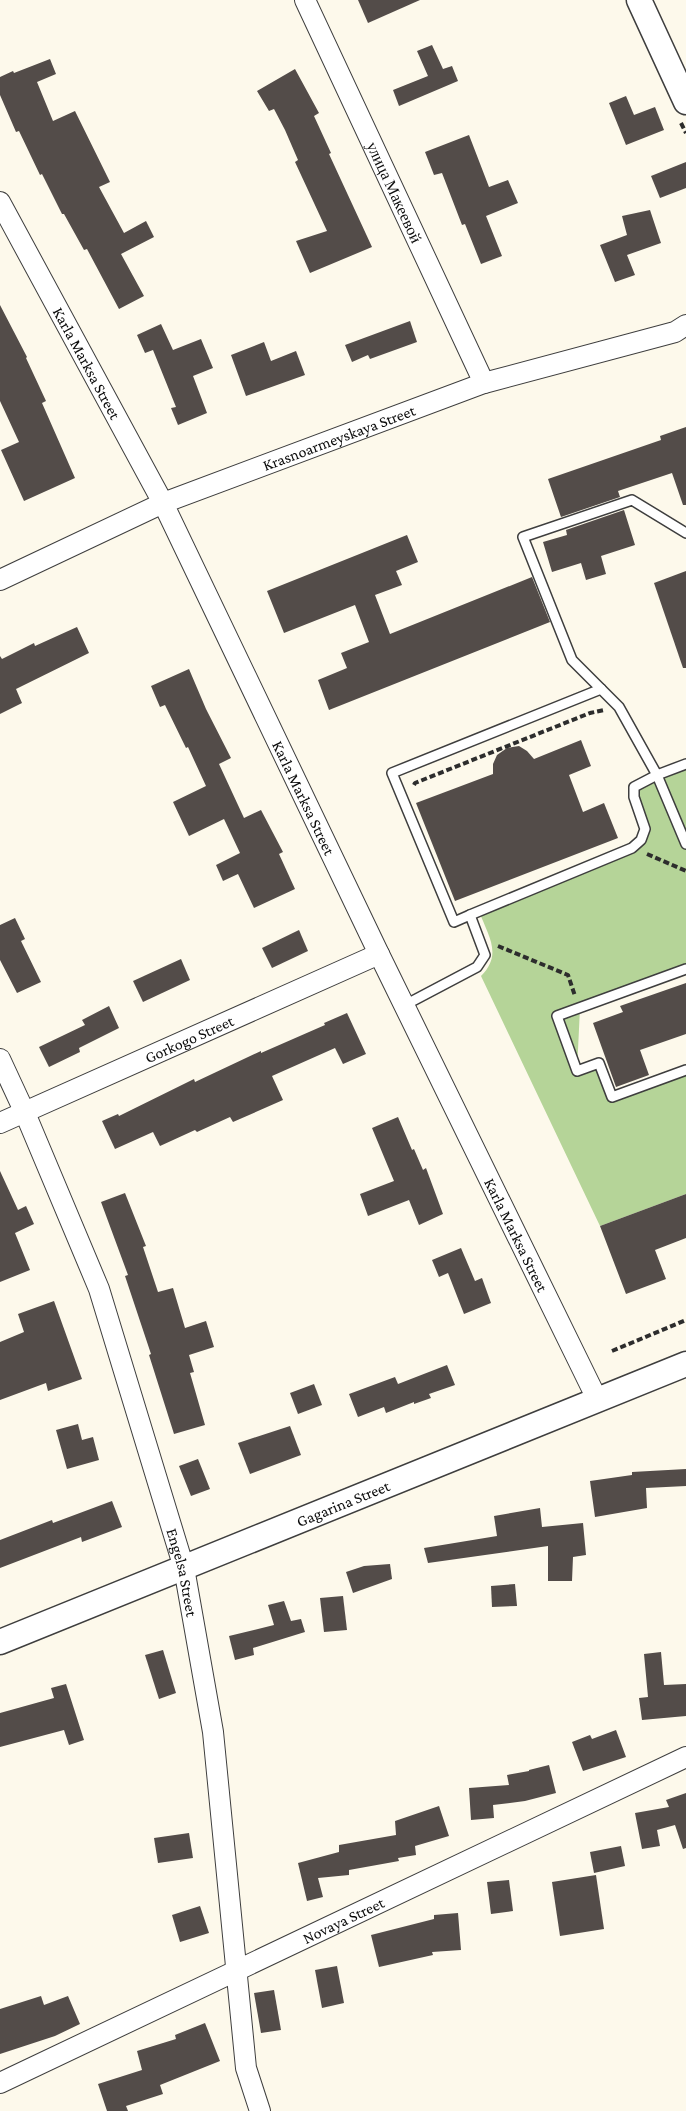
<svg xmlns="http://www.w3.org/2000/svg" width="686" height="2111" viewBox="0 0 686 2111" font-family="'Crimson Pro',serif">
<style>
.forest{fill:#b5d498}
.building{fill:#534c49}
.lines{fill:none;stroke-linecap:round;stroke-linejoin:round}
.service-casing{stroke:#3e3e3e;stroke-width:12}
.minor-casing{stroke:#3e3e3e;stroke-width:22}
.tertiary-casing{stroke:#3e3e3e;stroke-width:27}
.path{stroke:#2d2d2d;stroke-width:4;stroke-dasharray:6 3;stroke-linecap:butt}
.service{stroke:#fff;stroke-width:9}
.minor{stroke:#fff;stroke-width:20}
.tertiary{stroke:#fff;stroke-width:24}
.labels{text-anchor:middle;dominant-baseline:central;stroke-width:6;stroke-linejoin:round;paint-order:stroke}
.street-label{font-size:16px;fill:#0b0b0b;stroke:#fff}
</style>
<rect width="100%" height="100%" fill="#fdf9eb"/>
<!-- forest -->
<path class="forest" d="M686,764V969L580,1008L577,1071L599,1063L612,1097L686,1070V1194L600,1226L481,976C503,954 488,936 479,911L632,848L645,829L634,787Z"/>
<!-- building -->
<g class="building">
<path d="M358,0H420L368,23Z"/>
<path d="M432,45L443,69L452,66L458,81L399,106L393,90L428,76L417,51Z"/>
<path d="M50,59L56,74L37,82L53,121L75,111L110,182L99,187L124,233L146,221L154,237L121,254L144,296L119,309L87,249L84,250L64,214H62L42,174L40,175L19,131L16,132L0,95V77L13,71L14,73Z"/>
<path d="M295,69L319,113L314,116L331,153L329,154L372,247L310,273L296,241L327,231L295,162L298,160L285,130L274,109L269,111L257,91Z"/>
<path d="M626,96L634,115L655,107L664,130L626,145L609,103Z"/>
<path d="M469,135L489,187L508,180L518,203L486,216L502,256L481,264L465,224L462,225L442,173L434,175L425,152Z"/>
<path d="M686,162V188L660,198L651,176Z"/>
<path d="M650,210L661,243L627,255L635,275L615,282L600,245L627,235L622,216Z"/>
<path d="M0,305L27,357L26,358L46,401L42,403L75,478L24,501L1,450L19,442L0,401Z"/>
<path d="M410,321L417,342L370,359L368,355L352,362L345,345Z"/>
<path d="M161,324L173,350L201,339L213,368L193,376L207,413L178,425L171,408L176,407L153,350L145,353L137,335Z"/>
<path d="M264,342L271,361L296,351L305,375L246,396L231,355Z"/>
<path d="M686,427V505H683L672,473L618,491L620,497L561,517L548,479L661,440L660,436Z"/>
<path d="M624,510L635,545L601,556L606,574L586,580L581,563L552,572L543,542L567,535L566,530Z"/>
<path d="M407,535L418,562L396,571L402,585L375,595L390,634L532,577L550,622L329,710L318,680L347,668L341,653L369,642L355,605L284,633L267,591Z"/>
<path d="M686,571V668H683L654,583Z"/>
<path d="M77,627L89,653L16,689L22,703L0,714V656L2,659L34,643L35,646Z"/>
<path d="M189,669L206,709L231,758L219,764L244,818L261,810L283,852L279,854L295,889L254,908L238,874L223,881L216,865L240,853L224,819L189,836L173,802L206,786L188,747L186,748L165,705L160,707L151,686Z"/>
<path d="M581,740L591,766L569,775L583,812L604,803L618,838L455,901L416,803L493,774V764L497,755L507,748L519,746L527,751L534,759Z"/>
<path d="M15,918L25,939L21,941L41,982L17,993L0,960V925Z"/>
<path d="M299,930L308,951L272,968L262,948Z"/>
<path d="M181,959L190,980L143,1002L133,981Z"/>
<path d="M686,983V1034L640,1050L649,1075L616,1087L593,1023L623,1012L620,1006Z"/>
<path d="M109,1006L119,1028L79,1048L80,1052L49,1067L39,1047L85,1025L82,1020Z"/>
<path d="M347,1013L366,1054L343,1064L335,1048L272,1076L283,1100L233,1122L230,1117L197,1132L195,1130L160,1146L153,1132L115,1149L102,1121L118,1114L119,1116L194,1079L195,1082L261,1051V1053L325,1025L324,1023Z"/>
<path d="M398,1117L412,1150L414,1149L423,1170L426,1168L443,1214L419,1225L409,1200L368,1216L360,1194L394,1181L372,1128Z"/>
<path d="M0,1171L18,1210L26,1206L34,1224L15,1233L30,1270L0,1282Z"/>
<path d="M125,1193L146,1246L143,1247L158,1292L173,1288L185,1328L206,1321L214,1347L189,1355L194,1372L190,1373L205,1425L174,1434L149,1355L151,1354L125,1276L128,1275L101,1202Z"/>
<path d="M686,1194V1238L655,1250L666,1279L626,1294L600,1226Z"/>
<path d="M461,1248L475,1281L482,1278L491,1303L464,1314L448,1273L439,1277L432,1260Z"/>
<path d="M54,1301L82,1379L48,1391L46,1383L0,1400V1342L24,1332L18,1314Z"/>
<path d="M447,1365L455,1385L429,1394L431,1398L414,1404V1402L386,1413L384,1407L358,1417L349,1394L395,1377L398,1384Z"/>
<path d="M314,1384L322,1405L298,1414L290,1393Z"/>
<path d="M78,1424L82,1440L93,1437L99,1460L67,1469L56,1430Z"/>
<path d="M290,1426L301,1455L250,1474L238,1443Z"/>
<path d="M198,1459L210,1489L191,1496L179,1466Z"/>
<path d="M686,1469V1486L646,1488L647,1508L595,1517L590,1481L632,1475V1472Z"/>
<path d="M112,1501L122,1527L82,1542L81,1537L0,1568V1540L52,1520L53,1523Z"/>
<path d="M540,1508L542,1527L583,1523L586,1555L573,1557L572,1581H548V1546L428,1563L424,1548L497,1536L494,1516Z"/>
<path d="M390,1564L392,1579L353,1593L346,1572L364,1566Z"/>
<path d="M515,1584L517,1606L492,1607L491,1586Z"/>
<path d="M343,1596L347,1630L324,1632L320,1598Z"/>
<path d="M284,1601L291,1621L301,1619L305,1632L253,1648L254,1655L235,1660L229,1636L274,1625L268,1605Z"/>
<path d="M163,1650L176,1693L159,1699L145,1655Z"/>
<path d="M661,1652L664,1685L686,1684V1716L642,1720L639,1698L648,1697L644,1654Z"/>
<path d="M66,1684L84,1740L69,1745L64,1730L0,1747V1713L54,1698L51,1688Z"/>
<path d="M616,1730L626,1757L583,1771L572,1742L590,1735L592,1739Z"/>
<path d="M549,1765L556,1793L525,1801L493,1805L494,1818L471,1820L469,1788L509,1785L507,1775L529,1771V1770Z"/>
<path d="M686,1793V1848L683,1849L675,1825L657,1830L660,1846L642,1849L635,1813L669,1807L666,1800Z"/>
<path d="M439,1806L449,1836L415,1846L416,1855L398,1858L399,1861L349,1870V1875L318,1878L323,1897L307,1901L298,1863L339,1852V1845L396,1835L395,1821Z"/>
<path d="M189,1833L193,1858L158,1863L154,1838Z"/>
<path d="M621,1846L625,1866L594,1873L590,1852Z"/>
<path d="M596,1875L604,1929L560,1936L552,1882Z"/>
<path d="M509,1880L513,1911L491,1914L487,1882Z"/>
<path d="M200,1906L209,1933L180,1942L172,1915Z"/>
<path d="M458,1913L461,1950L432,1952L433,1955L379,1967L371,1935L434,1919V1915Z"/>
<path d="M337,1966L344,2003L322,2008L315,1970Z"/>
<path d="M274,1990L281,2030L261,2033L254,1993Z"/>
<path d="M41,1996L44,2005L68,1996L80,2024L55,2036L0,2054V2009Z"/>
<path d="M205,2023L220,2061L160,2085L163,2094L126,2106L128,2111H107L98,2084L142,2070L137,2051L176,2039L175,2035Z"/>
</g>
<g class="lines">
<defs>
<g id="service">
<path d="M686,533L632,500L523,537L572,660L619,707L657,775L686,844"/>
<path d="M470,915L632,848L641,840L645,829L634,797V787L657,775L686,764"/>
<path d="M686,969L557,1016L577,1071L599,1063L612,1097L686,1070"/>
<path d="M405,1005L477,967L485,955L470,915L454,922L392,773L601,689"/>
</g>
<g id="minor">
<path id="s1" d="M305,0L484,383"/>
<path id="s2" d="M0,202L163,503L379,954L597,1399"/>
<path id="s3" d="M0,580L163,503L484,383L675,332L686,325"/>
<path id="s4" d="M0,1059L25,1113L99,1289L184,1568L213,1732L246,2068L260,2111"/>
<path id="s5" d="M0,1123L379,954"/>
<path id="s6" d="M0,2083L686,1757"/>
</g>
<g id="tertiary">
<path d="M639,0L686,102"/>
<path id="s7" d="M0,1642L686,1364"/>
</g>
</defs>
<!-- service casing -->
<use href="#service" class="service-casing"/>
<!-- minor casing -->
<use href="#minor" class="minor-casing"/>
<!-- tertiary casing -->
<use href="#tertiary" class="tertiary-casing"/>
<!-- path -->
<g class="path">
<path d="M681,123L686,133"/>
<path d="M414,785L415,783L590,713L604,710"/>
<path d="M647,854L686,871"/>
<path d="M498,946L568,975L575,996"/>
<path d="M612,1351L686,1320"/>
</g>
<!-- service -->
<use href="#service" class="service"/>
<!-- minor -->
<use href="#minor" class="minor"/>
<!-- tertiary -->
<use href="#tertiary" class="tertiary"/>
</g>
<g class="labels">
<!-- street labels -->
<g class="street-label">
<text stroke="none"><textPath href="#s1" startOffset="212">улица Макеевой</textPath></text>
<text stroke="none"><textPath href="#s2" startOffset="183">Karla Marksa Street</textPath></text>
<text stroke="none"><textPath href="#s3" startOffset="368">Krasnoarmeyskaya Street</textPath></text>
<text stroke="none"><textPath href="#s2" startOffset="669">Karla Marksa Street</textPath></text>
<text stroke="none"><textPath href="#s5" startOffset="207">Gorkogo Street</textPath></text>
<text stroke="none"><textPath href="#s2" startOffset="1155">Karla Marksa Street</textPath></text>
<text stroke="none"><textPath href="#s7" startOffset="370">Gagarina Street</textPath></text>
<text stroke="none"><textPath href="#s4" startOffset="546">Engelsa Street</textPath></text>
<text stroke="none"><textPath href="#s6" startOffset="380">Novaya Street</textPath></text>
</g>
</g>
</svg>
